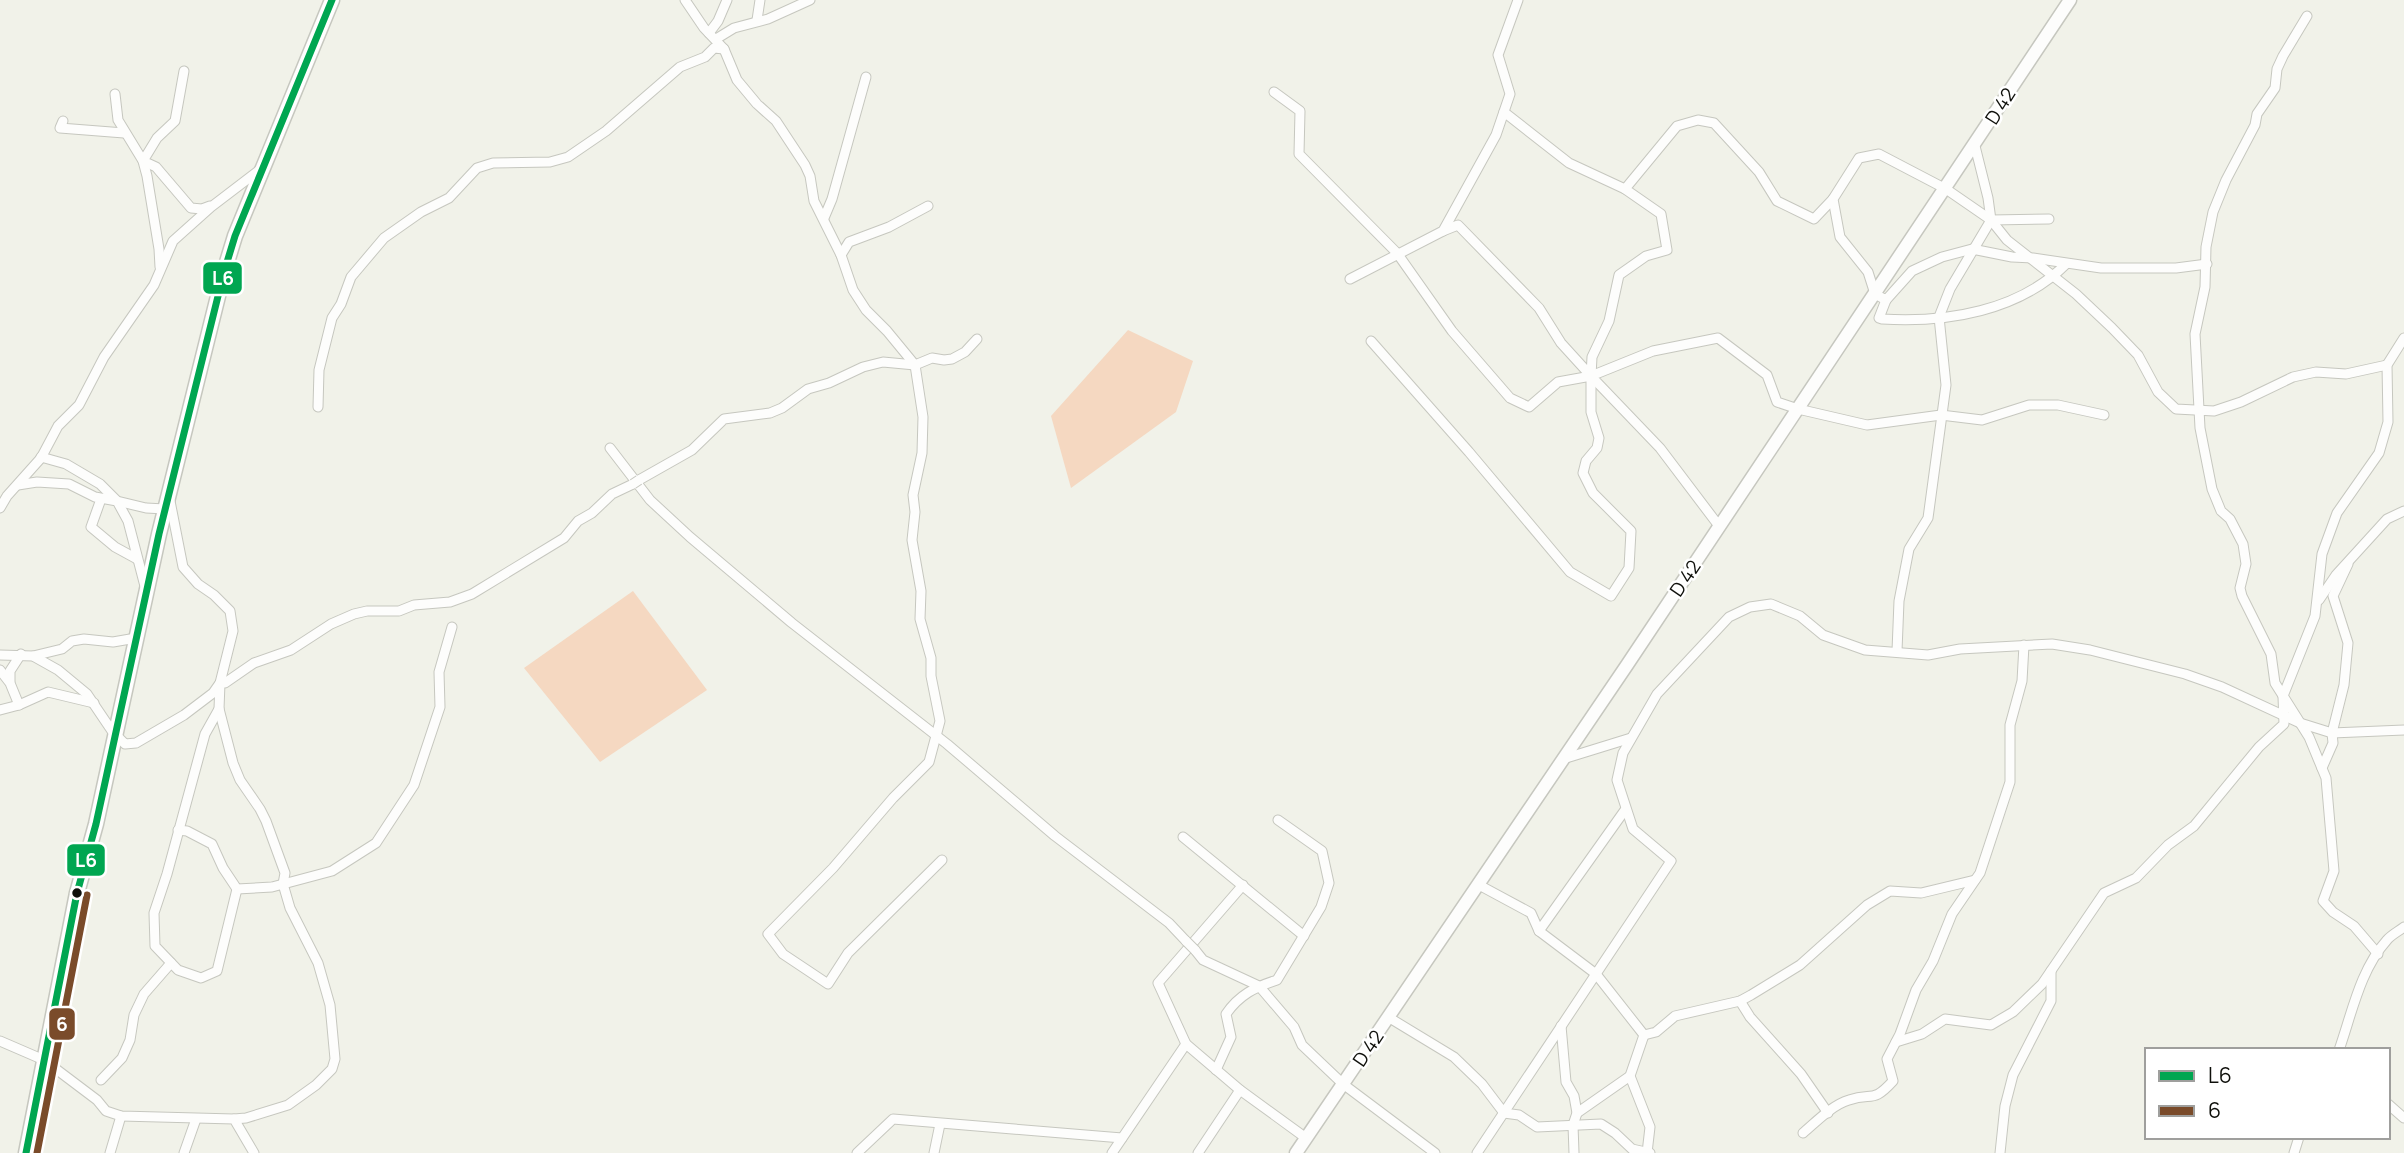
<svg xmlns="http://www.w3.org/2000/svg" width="2404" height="1153" viewBox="0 0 2404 1153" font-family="Manrope,sans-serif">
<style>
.green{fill:#f5d8c1}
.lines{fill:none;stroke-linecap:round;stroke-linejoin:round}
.street-casing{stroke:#c6c7bf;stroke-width:11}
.secondary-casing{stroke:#c6c7bf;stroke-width:15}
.primary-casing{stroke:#c6c7bf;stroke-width:17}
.street{stroke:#fdfdfc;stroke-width:9}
.secondary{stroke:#fdfdfc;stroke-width:12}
.primary{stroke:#fdfdfc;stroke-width:14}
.street-bridge-casing{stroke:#c6c7bf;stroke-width:11;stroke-linecap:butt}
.street-bridge{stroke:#fdfdfc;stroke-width:9}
.bus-1-casing{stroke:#fff;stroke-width:12}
.bus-2-casing{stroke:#fff;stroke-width:12}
.bus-1{stroke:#00a651;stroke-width:7}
.bus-2{stroke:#7a4b2a;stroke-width:7}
.bus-dot{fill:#0f100b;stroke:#fff;stroke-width:2.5}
.labels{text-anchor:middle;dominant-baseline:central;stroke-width:5;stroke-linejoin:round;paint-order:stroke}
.street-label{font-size:19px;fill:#0f100b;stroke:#fff}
.line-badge{stroke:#fff;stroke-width:2.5}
.badge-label{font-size:19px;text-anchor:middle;font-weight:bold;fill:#fff}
</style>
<rect width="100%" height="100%" fill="#f1f2e9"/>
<!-- green -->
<g class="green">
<path d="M1128,330L1193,361L1176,412L1071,488L1051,416Z"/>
<path d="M633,591L707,690L600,762L524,668Z"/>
</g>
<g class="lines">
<defs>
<g id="street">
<path d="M685,0L704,28L724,49L737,80L757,104L776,121L805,165L810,176L814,201L841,255L853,290L866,310L887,331L915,365L923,417L922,453L913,495L915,512L912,540L921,591L920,619L931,658V676L940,721L929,762L893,798L833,868L768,934L783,954L828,984L848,953L942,860"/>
<path d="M2307,16L2283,56L2277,69L2275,88L2257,114L2255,125L2226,180L2213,212L2206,247L2205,287L2195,334L2200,428L2212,489L2221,511L2230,519L2243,544L2246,564L2240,588L2242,596L2271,654L2275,683L2309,737L2326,778L2334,871L2323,901L2333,912L2354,926L2378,954"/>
<path d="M757,20L760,0"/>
<path d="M709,33L718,21L727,0"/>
<path d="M716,39L734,28L768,19L810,0"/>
<path d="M184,71L175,121L157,138L143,161L156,167L191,208L202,209L210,206"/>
<path d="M1274,92L1300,111L1299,154L1397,253L1452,331L1510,398L1529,407L1558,382L1591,376V412L1599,438L1597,448L1586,461L1583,473L1593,493L1631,531L1629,568L1611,596L1570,572L1469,452L1371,341"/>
<path d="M115,94L118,120L143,161L147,176L159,249L160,267"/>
<path d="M1504,112L1569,163L1625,189"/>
<path d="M63,121L60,128L124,133"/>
<path d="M1975,146L1988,198L1991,220L2007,240L2076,294L2112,328L2138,355L2158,392L2176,409L2214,411L2241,402L2293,377L2316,372L2346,374L2387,365"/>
<path d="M824,218L832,199L866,77"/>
<path d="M2049,219L1991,220L1946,189L1879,154L1859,158L1833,199L1840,237L1868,272L1875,294L1886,300L1912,271L1942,257L1972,249L2012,257L2033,258L2101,268H2176L2207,264"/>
<path d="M1443,231L1458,225L1539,308L1561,343L1591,376L1592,357L1609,321L1619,275L1646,256L1667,250L1661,214L1625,189L1677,126L1698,120L1714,123L1759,172L1777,201L1814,219L1833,199"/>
<path d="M841,255L849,242L889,227L928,206"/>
<path d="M1350,279L1443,231L1496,135L1510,94L1498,55L1518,0"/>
<path d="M1886,300L1879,318L1882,319C1947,323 2019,311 2066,264"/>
<path d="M318,407L319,370L332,318L341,304L351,277L384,238L421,212L449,198L477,168L493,163L550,162L568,157L606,131L680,67L705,57L714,48L724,49"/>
<path d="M610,448L650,500L690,537L792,623L947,744L1055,836L1169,923L1186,941"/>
<path d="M41,457L66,464L100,484L117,501L146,508L165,509"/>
<path d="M639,480L692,450L724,419L770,413L782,408L808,389L829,383L863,367L883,362L915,365L932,358L944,360L952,359L965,352L977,339"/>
<path d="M18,485L37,482L69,484L95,497L117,501L128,521L146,590"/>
<path d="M101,499L91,527L115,547L137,559"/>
<path d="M170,501L183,567L198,584L214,595L230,611L233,631L220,683L219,709L205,734L167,874L154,913L155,946L178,970L201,978L217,971L237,889"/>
<path d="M0,508L7,496L41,458L58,426L79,405L104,357L154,285L173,241L211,207L262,168"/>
<path d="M1719,526L1660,448L1591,376L1653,351L1718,338L1767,375L1777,402L1798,409L1867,425L1941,415L1982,420L2029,405H2058L2104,415"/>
<path d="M2319,600L2336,575L2387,519L2404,511"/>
<path d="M1897,651L1899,601L1909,549L1928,518L1946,385L1939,317L1950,289L1991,220"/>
<path d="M0,655L33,656L58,670L87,694L112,731L125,744L136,743L184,715L213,693L220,683H225L254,663L291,650L331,624L354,614L367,611H399L414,605L450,602L472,594L564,538L578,521L592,513L612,494L633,484"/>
<path d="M33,656L62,649L72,641L84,639L113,642L136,638"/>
<path d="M0,670L10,683L19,705"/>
<path d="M10,681V671L21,654"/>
<path d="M219,709L233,763L240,780L260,809L266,821L285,873L283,884L290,908L318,963L330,1005L335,1059L332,1069L316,1085L288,1105L246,1118L234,1119"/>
<path d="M0,710L19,705L48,692L94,703"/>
<path d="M1563,759L1631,738"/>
<path d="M2322,768L2333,743L2332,733L2344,685L2348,643L2333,596L2348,564"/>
<path d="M178,830L187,831L212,844L223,868L237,889L272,887L332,871L376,843L414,785L440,707L439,672L452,627"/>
<path d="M1183,837L1304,936"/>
<path d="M1243,885L1158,983L1186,1044L1240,1090L1306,1138"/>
<path d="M1479,885L1531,913L1539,931L1596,974L1644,1035L1630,1076L1650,1127L1647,1153"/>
<path d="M1539,931L1625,810"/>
<path d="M1195,950L1203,960L1259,986L1294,1027L1302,1045L1343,1084L1435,1153"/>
<path d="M1740,1001L1750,1017L1801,1074L1828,1113"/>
<path d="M1388,1017L1454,1057L1482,1084L1504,1113L1519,1115L1537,1127L1601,1124L1615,1133L1632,1149L1650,1153"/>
<path d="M1561,1026L1566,1082L1574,1096L1577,1113L1573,1125L1574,1153"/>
<path d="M1644,1035L1656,1032L1675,1016L1740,1001L1751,995L1800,965L1867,905L1890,891L1921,893L1975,880"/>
<path d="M0,1041L44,1060L97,1100L106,1111L121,1116L234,1119L254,1153"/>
<path d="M1896,1042L1922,1034L1945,1019L1991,1025L2013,1012L2042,984L2104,893L2136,878L2168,845L2194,826L2259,747L2284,724L2283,696L2315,616L2322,554L2337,513L2379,453L2388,422L2387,365L2404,338"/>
<path d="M2339,1050C2352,1013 2360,970 2387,940C2391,935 2399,931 2404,927"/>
<path d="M1216,1070L1231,1037L1226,1014C1239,995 1255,987 1277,980L1321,907L1329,883L1322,851L1278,820"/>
<path d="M101,1080L122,1058L130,1040L134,1015L144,994L171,963"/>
<path d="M2388,1104L2404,1118"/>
<path d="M1577,1113L1630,1076"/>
<path d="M1803,1133C1816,1122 1832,1105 1849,1100C1873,1092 1872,1104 1893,1081L1887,1059L1900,1034L1916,990L1933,961L1952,914L1980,873L2010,782V725L2022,681L2024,645"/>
<path d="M110,1153L121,1116"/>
<path d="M184,1153L196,1119"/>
<path d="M857,1153L893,1119L1122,1138"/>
<path d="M934,1153L940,1124"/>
<path d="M1112,1153L1186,1044"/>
<path d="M1198,1153L1240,1090"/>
<path d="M1477,1153L1671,861L1633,829L1617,780L1623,753L1657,694L1729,617L1750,607L1771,604L1800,616L1823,635L1865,650L1928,655L1960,649L2052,644L2090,650L2185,674L2222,687L2300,723L2332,733L2404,730"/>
<path d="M2000,1153L2005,1106L2013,1075L2051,1001V971"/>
<path d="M2294,1153L2299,1137"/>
</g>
<path id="secondary" d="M1296,1153L1627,665L2070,0"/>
<path id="primary" d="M26,1153L77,893L96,824L159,534L224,272L235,236L332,0"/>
</defs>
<!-- street casing -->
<use href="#street" class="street-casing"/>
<!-- secondary casing -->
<use href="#secondary" class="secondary-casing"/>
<!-- primary casing -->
<use href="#primary" class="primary-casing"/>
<!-- street -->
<use href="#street" class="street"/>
<!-- secondary -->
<use href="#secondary" class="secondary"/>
<!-- primary -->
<use href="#primary" class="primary"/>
<defs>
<g id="street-bridge">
<path d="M633,484L639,480"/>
<path d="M1186,941L1195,950"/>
</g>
</defs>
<!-- street-bridge casing -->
<use href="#street-bridge" class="street-bridge-casing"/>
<!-- street-bridge -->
<use href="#street-bridge" class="street-bridge"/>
<defs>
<path id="bus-1" d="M26,1153L77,893L96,824L159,534L224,272L235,236L332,0"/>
<path id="bus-2" d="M37,1153L87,895"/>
</defs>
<!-- bus-1 casing -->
<use href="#bus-1" class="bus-1-casing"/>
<!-- bus-2 casing -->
<use href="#bus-2" class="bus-2-casing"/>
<!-- bus-1 -->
<use href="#bus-1" class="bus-1"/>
<!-- bus-2 -->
<use href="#bus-2" class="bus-2"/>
</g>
<!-- markers -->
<circle class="bus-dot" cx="77" cy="893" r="6"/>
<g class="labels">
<!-- street labels -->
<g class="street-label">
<text transform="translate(2000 106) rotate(-58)">D 42</text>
<text transform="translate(1685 578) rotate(-56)">D 42</text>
<text transform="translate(1368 1048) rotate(-56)">D 42</text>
</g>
</g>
<g class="line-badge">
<rect x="202" y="261" width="41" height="34" rx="7" fill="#00a651"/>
<rect x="66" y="843" width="40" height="34" rx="7" fill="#00a651"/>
<rect x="48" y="1007" width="28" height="34" rx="7" fill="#7a4b2a"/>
</g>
<g class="badge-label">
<text x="223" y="285">L6</text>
<text x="86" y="867">L6</text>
<text x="62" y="1031">6</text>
</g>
<!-- legend -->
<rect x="2145" y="1048" width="245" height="91" fill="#ffffff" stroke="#9f9f9d" stroke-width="2"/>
<rect x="2159" y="1071" width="35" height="10" fill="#00a651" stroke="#9f9f9d" stroke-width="2"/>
<text x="2208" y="1083" font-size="21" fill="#0f100b">L6</text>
<rect x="2159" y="1106" width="35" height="10" fill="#7a4b2a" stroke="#9f9f9d" stroke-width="2"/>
<text x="2208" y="1118" font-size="21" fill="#0f100b">6</text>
</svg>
